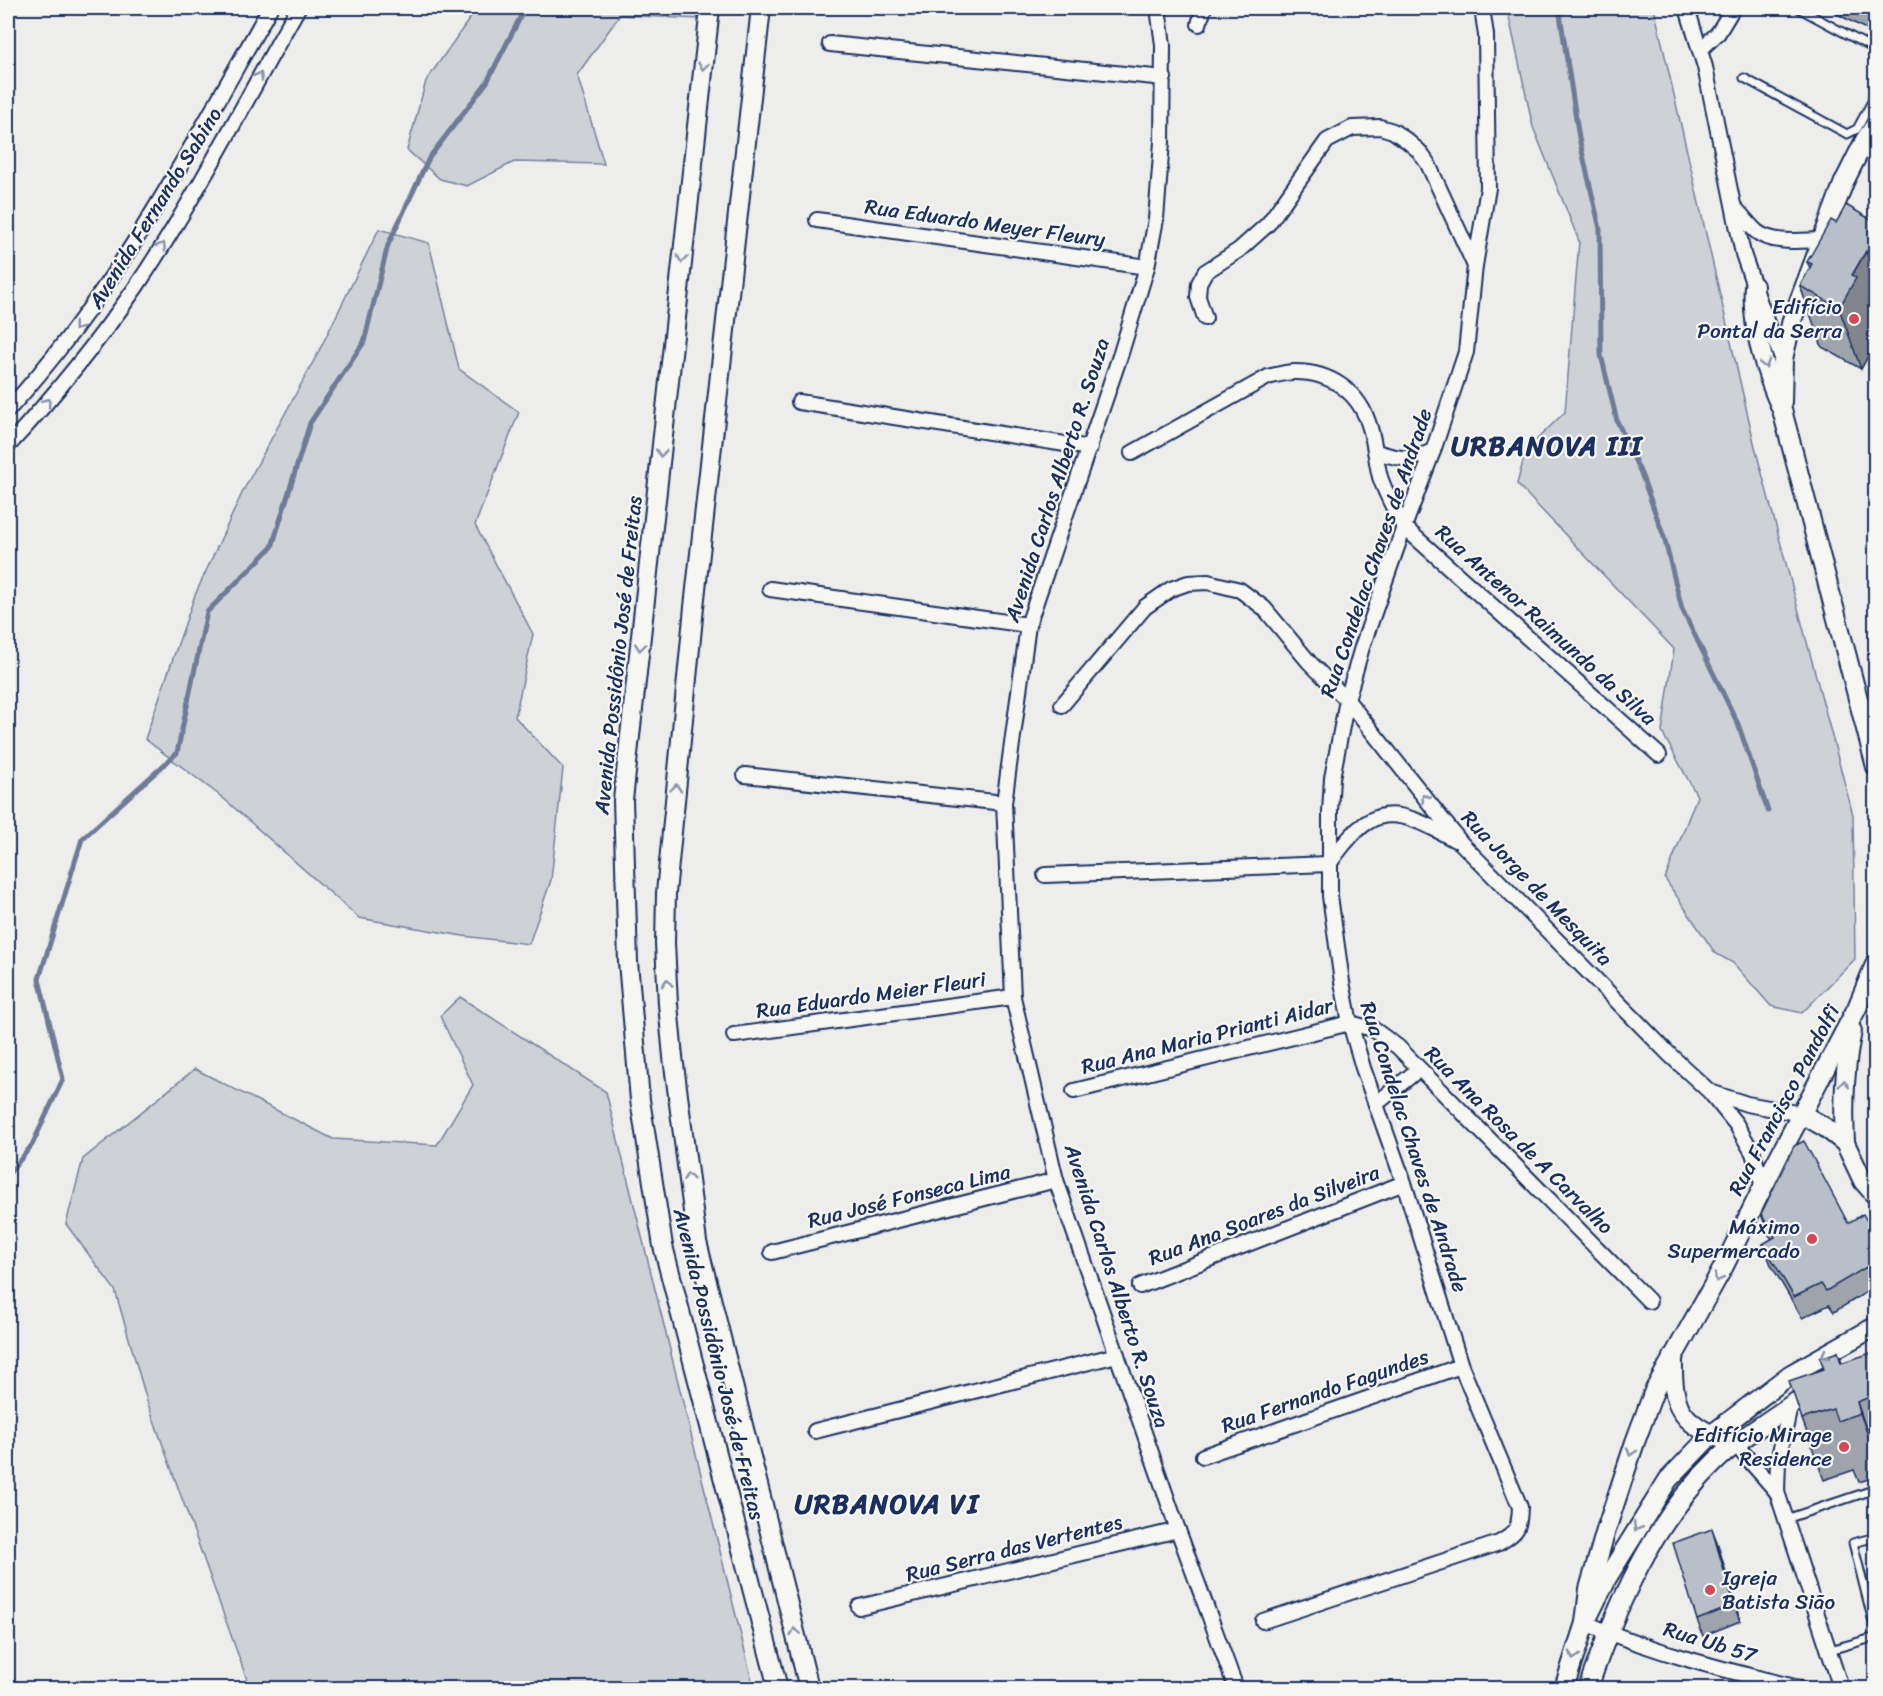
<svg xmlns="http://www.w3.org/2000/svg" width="1883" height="1696" viewBox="0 0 1883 1696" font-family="Sriracha,sans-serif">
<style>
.green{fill:#ced2d7;stroke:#74809a;stroke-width:1.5}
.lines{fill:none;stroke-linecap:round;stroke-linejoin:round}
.stream{stroke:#6e7a96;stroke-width:5}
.service-casing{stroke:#1b2f5e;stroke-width:11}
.minor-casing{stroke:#1b2f5e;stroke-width:18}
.tertiary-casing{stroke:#1b2f5e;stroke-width:22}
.service{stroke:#f6f6f2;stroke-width:7}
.minor{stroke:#f6f6f2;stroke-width:14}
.tertiary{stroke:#f6f6f2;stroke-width:18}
.wall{fill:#9fa4ac;stroke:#1b2f5e;stroke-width:1.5}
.shaded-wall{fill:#82868c;stroke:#1b2f5e;stroke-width:1.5}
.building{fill:#b9bfc8;stroke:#1b2f5e;stroke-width:1.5}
.oneway{stroke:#8892a8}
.poi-dot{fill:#d1495b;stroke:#f6f6f2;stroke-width:2}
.labels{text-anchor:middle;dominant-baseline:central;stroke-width:4.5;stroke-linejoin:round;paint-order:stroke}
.street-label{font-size:21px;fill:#1b2f5e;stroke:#f6f6f2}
.poi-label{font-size:21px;fill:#1b2f5e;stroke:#f6f6f2;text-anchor:end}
.district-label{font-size:27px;font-weight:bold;letter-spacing:1.5px;fill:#1b2f5e;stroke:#f6f6f2}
</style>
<rect width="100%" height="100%" fill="#edeeec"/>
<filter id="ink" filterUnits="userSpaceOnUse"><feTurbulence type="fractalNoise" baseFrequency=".0167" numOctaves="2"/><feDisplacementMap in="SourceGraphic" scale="12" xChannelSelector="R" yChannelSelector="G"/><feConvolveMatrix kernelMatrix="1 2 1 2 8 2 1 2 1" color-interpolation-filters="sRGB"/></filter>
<g filter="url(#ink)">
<!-- green -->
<g class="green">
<path d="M477,8H694L698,19L620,15L577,75L604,164L514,162L467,186L440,179L407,150L426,81Z"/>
<path d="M1507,8H1654L1756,451L1853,815L1855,959L1802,1013L1771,1006L1733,963L1715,953L1665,879L1697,796L1662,732L1674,649L1517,484L1526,450L1565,412L1579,241L1533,127Z"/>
<path d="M379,229L429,243L459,369L519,412L475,525L533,634L515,717L563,768L551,880L529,944L463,936L359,918L223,798L145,739L195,595L244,489L318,353Z"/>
<path d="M460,997L606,1092L754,1688H250L147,1401L115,1290L66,1224L83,1159L195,1069L333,1139L437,1145L473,1085L440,1016Z"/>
</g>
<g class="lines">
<!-- stream -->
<g class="stream">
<path d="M1559,8L1579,138L1600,229L1601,355L1617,421L1642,476L1664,537L1682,609L1738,724L1768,811"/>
<path d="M8,1175L32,1145L63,1079L39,979L82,839L177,753L207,612L272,547L310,423L364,342L388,245L429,158L487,82L525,8"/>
</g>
<defs>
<g id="service">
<path d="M1798,8L1876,50"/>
<path d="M1744,78L1847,134L1857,129L1876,94"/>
<path d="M1786,1519L1876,1489"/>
<path d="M1876,1537L1853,1543L1876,1634"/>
<path d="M1830,1650L1876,1637"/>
</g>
<g id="minor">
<path d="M1158,8L1163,45L1162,142L1156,219L1147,267L1121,353L1028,625L1004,803L1013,997L1056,1180L1178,1530L1236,1688"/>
<path d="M1687,8L1705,67L1743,254L1769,329L1783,359"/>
<path d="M1199,24L1204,8"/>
<path d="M830,44L1164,78"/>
<path d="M1700,50L1718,33L1733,8"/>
<path d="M1734,207C1742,215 1749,225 1757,232C1774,245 1803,240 1823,240"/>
<path d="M817,220L1147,267"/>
<path d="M1205,318L1198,297L1199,283L1205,272L1239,250L1268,224L1327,141L1352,128L1380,127L1393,131L1406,140L1419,151L1428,164L1475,266"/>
<path d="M799,402L1090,448"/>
<path d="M8,410C117,291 191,147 270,8"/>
<path d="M8,446C54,396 97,343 136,287C196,198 245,101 298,8"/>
<path d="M1376,452C1402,459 1408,462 1433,451"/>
<path d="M1132,453L1268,377C1276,375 1286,372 1295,372C1331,372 1360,392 1370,428C1375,444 1376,461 1380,477C1386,495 1395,511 1404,527L1659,755"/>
<path d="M770,589L1028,625"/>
<path d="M1062,705L1145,607L1171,589L1188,583L1208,582L1240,590L1264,608L1309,662L1347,700L1462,844L1670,1055L1710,1092L1736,1124L1753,1153L1763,1187"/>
<path d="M1861,707L1876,703"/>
<path d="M745,775L1004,803"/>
<path d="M1045,875L1329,864C1372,802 1393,805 1455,840"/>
<path d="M734,1035L1013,997"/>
<path d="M1074,1091L1350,1023L1373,1029L1398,1047L1649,1301"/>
<path d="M1710,1092L1747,1104L1802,1114"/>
<path d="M1376,1104L1419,1069"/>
<path d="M772,1252L1056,1180"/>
<path d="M1140,1286L1404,1183"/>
<path d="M1790,1407L1778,1461L1777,1492L1841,1688"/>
<path d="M815,1431L1117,1355"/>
<path d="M1736,1445L1777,1492"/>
<path d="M1203,1456L1461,1366"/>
<path d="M859,1607L1178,1530"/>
<path d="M1263,1621L1499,1543C1518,1532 1519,1529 1520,1507L1461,1366L1404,1183L1363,1068L1350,1023L1342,982L1330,896V812L1332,778L1347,700L1362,647L1404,527L1433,451L1466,352L1475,266L1488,188L1486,35L1482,8"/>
<path d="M1585,1623C1654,1652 1727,1671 1799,1688"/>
</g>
<g id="tertiary">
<path d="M710,8L623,800L628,962L640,1100L663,1246L778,1688"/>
<path d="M761,8L694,607L666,893L665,943L668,1004L673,1057L697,1242L809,1688"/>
<path d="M1754,286C1751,328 1765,372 1782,410L1876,767"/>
<path d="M1782,402L1783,359L1792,320L1844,182L1865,140L1876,124"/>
<path d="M1802,1114L1826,1128L1845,1143L1863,1181L1876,1196"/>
<path d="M1845,1143C1843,1104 1844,1068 1852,1031"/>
<path d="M1673,1362C1672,1406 1680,1422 1722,1439"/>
<path d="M1585,1623L1589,1589L1606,1530L1635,1442L1654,1391L1724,1266L1763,1187L1857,1008L1876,962"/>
<path d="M1564,1688L1585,1623L1607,1578L1668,1480L1711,1435L1791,1374L1876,1326"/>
<path d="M1588,1688C1616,1607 1652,1523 1715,1462C1744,1434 1782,1413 1814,1389"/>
</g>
</defs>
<!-- service casing -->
<use href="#service" class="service-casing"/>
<!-- minor casing -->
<use href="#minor" class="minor-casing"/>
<!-- tertiary casing -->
<use href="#tertiary" class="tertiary-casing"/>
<!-- service -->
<use href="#service" class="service"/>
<!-- minor -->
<use href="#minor" class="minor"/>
<!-- tertiary -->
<use href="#tertiary" class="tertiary"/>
</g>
<!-- wall -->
<g class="wall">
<path d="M1826,8H1875V34Z"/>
<path d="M1875,222V343L1861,369L1822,347L1800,286L1810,268L1807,262Z"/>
<path d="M1761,1214L1848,1223L1875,1235V1287L1834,1312L1829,1305L1802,1318L1771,1265L1763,1244L1772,1239L1769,1235Z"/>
<path d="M1838,1352L1842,1362L1875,1357V1477L1859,1482L1854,1470L1824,1480L1802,1419L1824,1369Z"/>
<path d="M1712,1529L1718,1545L1740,1621L1703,1636L1697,1620Z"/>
</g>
<!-- shaded-wall -->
<g class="shaded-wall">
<path d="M1875,244V267L1870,253Z"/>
<path d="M1866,251L1875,277V343L1861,369L1839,308L1852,275Z"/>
<path d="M1857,1402L1875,1454V1455L1860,1413Z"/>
<path d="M1712,1529L1718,1545L1740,1621L1734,1605Z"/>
</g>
<!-- building -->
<g class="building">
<path d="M1857,8H1875V18Z"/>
<path d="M1846,205L1875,222V244L1870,253L1866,251L1852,275L1856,278L1839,308L1800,286L1812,264L1807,262L1831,220L1836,223Z"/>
<path d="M1804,1141L1848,1223L1863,1214L1875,1235V1262L1826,1291L1821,1284L1794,1297L1763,1244L1775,1237L1761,1214L1794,1146Z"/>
<path d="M1838,1352L1841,1363L1874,1352L1875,1357V1395L1857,1402L1860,1413L1837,1421L1833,1409L1802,1419L1789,1381L1824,1369L1820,1358Z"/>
<path d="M1712,1529L1734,1605L1697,1620L1673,1543Z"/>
</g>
<!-- one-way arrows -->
<defs><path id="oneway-chevron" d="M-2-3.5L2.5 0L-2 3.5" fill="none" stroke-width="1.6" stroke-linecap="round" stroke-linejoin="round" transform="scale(1.5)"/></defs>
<g class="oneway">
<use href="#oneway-chevron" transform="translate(703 66) rotate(96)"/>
<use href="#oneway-chevron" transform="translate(259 76) rotate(-61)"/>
<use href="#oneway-chevron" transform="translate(162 246) rotate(-58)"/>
<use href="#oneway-chevron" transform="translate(682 259) rotate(96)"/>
<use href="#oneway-chevron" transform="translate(77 327) rotate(128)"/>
<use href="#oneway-chevron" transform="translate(1765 364) rotate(74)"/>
<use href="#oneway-chevron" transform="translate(47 402) rotate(-50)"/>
<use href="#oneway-chevron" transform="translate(661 453) rotate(96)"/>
<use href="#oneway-chevron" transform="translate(640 647) rotate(96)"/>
<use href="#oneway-chevron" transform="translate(676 788) rotate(-85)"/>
<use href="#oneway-chevron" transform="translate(1425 798) rotate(-129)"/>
<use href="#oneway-chevron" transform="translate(667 983) rotate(-93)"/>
<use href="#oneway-chevron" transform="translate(1844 1084) rotate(-86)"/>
<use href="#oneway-chevron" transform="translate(688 1177) rotate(-97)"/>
<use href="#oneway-chevron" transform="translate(1718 1278) rotate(119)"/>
<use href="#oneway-chevron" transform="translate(1825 1355) rotate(150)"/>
<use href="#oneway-chevron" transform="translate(1631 1452) rotate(108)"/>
<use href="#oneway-chevron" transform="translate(1637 1527) rotate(121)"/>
<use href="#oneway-chevron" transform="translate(795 1632) rotate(-104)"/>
<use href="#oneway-chevron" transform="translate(1574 1656) rotate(108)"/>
</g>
</g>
<!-- markers -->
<g class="poi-dot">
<circle cx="1854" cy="319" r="6"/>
<circle cx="1812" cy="1239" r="6"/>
<circle cx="1844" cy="1447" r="6"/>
<circle cx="1710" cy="1590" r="6"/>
</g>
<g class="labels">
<!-- street labels -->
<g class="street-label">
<text transform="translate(155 208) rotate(-58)">Avenida Fernando Sabino</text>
<text transform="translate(985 223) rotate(8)">Rua Eduardo Meyer Fleury</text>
<text transform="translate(1057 480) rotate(-72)">Avenida Carlos Alberto R. Souza</text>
<text transform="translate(1376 553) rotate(-71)">Rua Condelac Chaves de Andrade</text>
<text transform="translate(1546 625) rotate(42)">Rua Antenor Raimundo da Silva</text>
<text transform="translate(618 655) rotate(-84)">Avenida Possidônio José de Freitas</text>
<text transform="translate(1537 888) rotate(46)">Rua Jorge de Mesquita</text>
<text transform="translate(871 995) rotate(-8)">Rua Eduardo Meier Fleuri</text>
<text transform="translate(1207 1036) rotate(-14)">Rua Ana Maria Prianti Aidar</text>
<text transform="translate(1784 1100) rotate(-62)">Rua Francisco Pandolfi</text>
<text transform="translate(1519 1140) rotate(45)">Rua Ana Rosa de A Carvalho</text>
<text transform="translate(1414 1147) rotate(72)">Rua Condelac Chaves de Andrade</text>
<text transform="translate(909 1196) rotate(-14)">Rua José Fonseca Lima</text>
<text transform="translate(1264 1215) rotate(-21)">Rua Ana Soares da Silveira</text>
<text transform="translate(1117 1286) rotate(72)">Avenida Carlos Alberto R. Souza</text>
<text transform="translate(719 1364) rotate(76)">Avenida Possidônio José de Freitas</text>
<text transform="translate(1325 1391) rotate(-19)">Rua Fernando Fagundes</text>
<text transform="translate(1014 1548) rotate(-14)">Rua Serra das Vertentes</text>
<text transform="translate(1710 1642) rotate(17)">Rua Ub 57</text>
</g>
<!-- poi labels -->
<g class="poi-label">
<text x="1842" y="307">Edifício<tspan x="1842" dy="24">Pontal da Serra</tspan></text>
<text x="1800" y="1227">Máximo<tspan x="1800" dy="24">Supermercado</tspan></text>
<text x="1832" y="1435">Edifício Mirage<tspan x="1832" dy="24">Residence</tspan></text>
<text x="1722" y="1578" text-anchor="start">Igreja<tspan x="1722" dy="24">Batista Sião</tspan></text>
</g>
<!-- district labels -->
<g class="district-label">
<text x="1547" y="446">URBANOVA III</text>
<text x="887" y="1504">URBANOVA VI</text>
</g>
</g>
<!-- margin -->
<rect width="1883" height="1696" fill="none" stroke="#f6f6f2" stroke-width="30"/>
<rect x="15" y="15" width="1853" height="1666" fill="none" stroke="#1b2f5e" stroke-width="2" filter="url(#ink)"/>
</svg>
